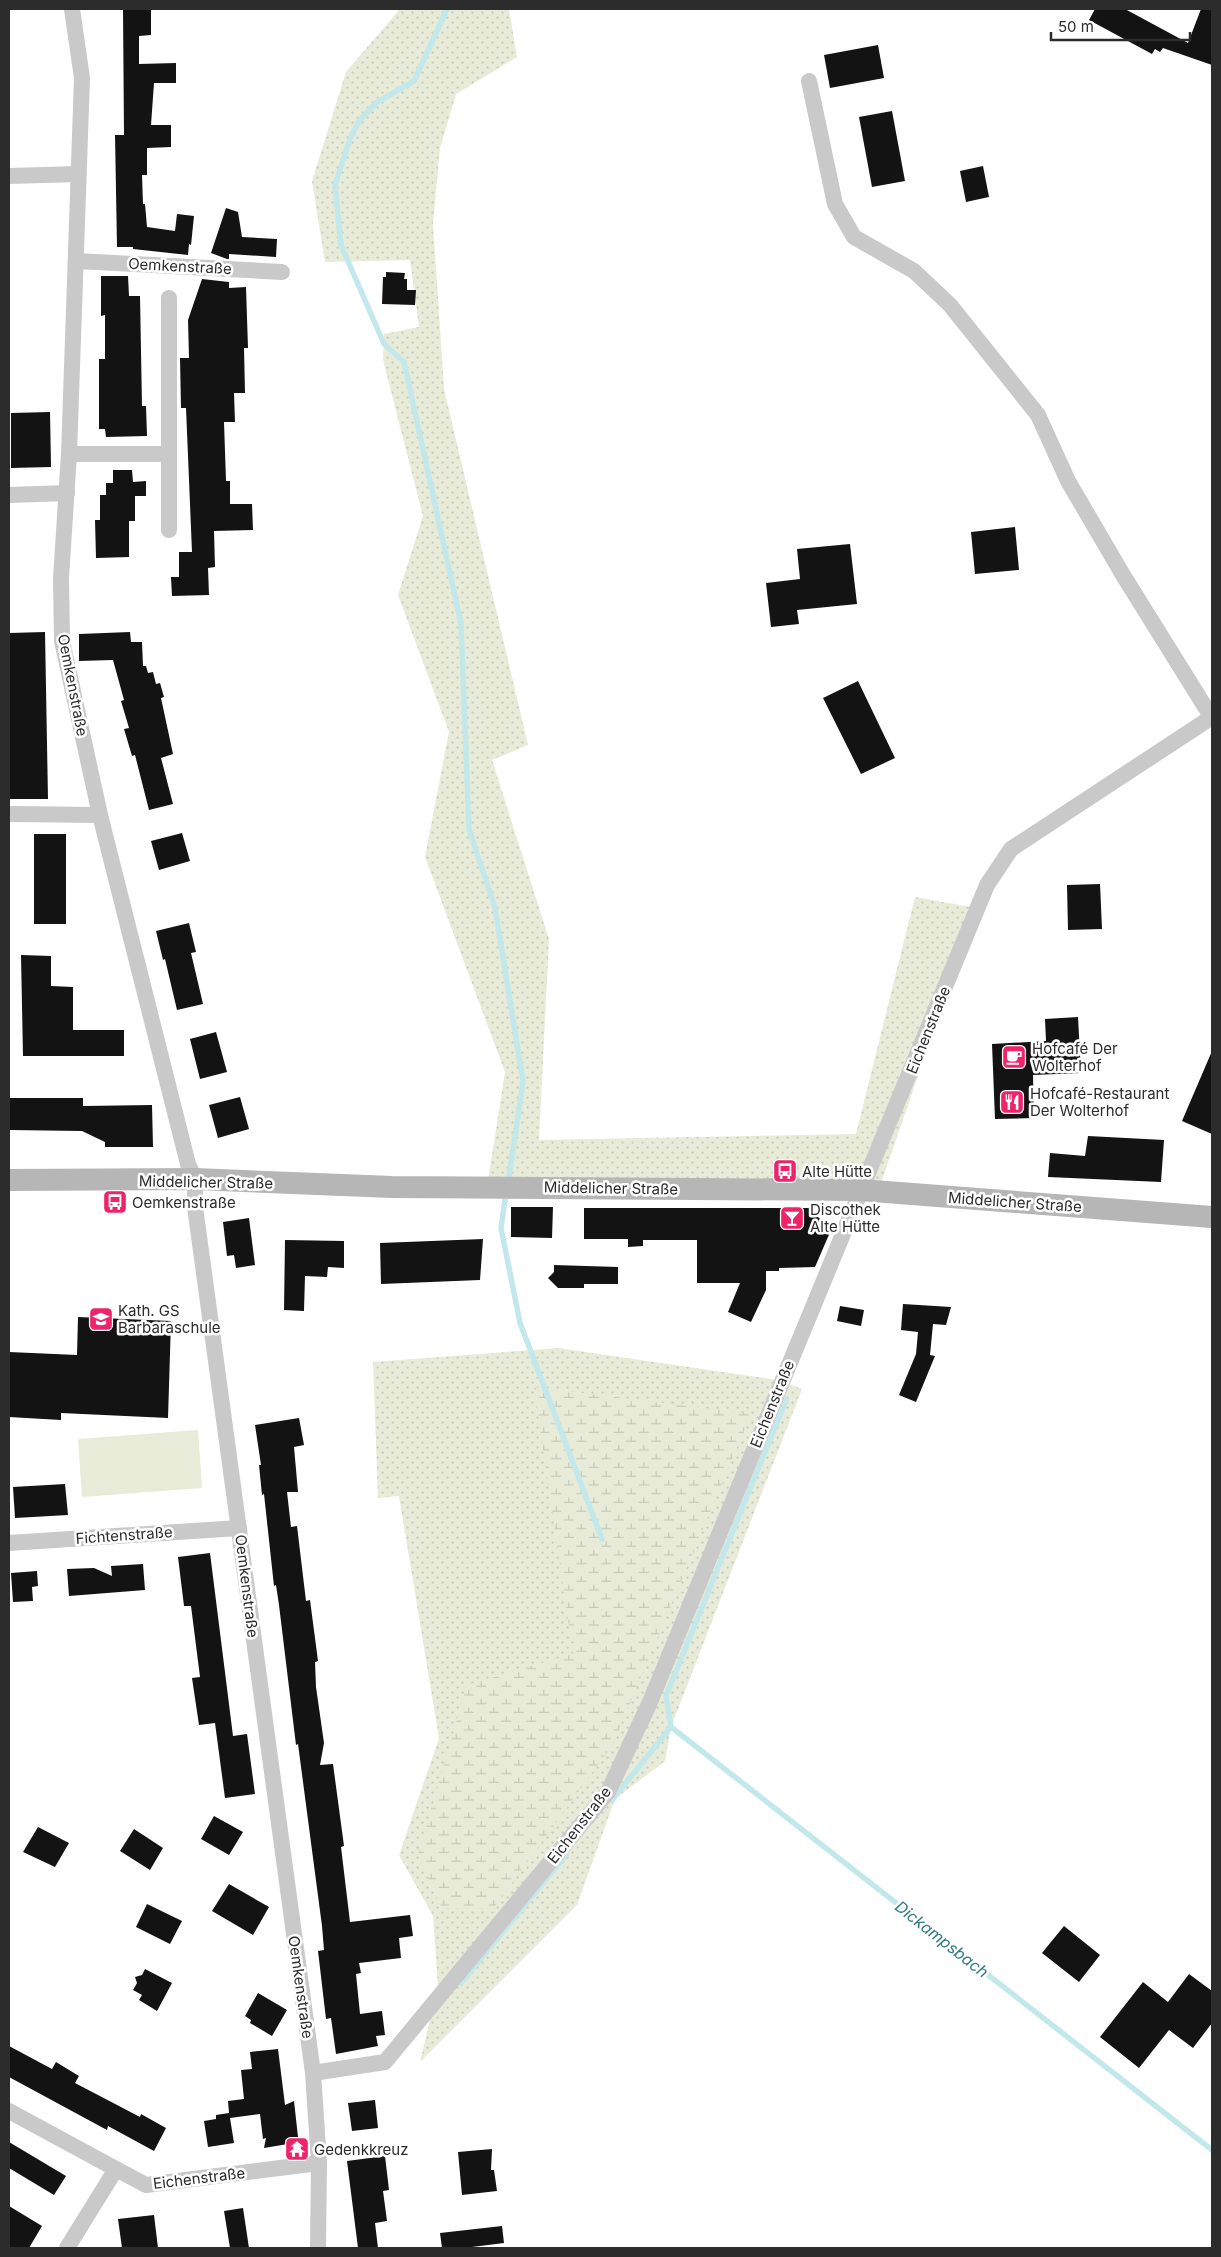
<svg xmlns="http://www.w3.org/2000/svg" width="1221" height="2257" viewBox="0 0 1221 2257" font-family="Inter,sans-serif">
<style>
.grass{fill:url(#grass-dots)}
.wetland{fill:url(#wetland-marsh)}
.pitch{fill:#e7ebd8}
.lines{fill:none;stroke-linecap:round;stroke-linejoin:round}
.stream{stroke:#c3e8ec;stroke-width:5.5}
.building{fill:#131313}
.street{stroke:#c9c9c9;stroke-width:16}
.secondary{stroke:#b6b6b6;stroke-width:22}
.labels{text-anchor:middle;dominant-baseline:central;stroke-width:5;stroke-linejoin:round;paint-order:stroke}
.street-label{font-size:15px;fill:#2c2c2c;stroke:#fff}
.poi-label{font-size:15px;fill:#2c2c2c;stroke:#fff;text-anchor:start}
.water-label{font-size:16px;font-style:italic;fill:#337b85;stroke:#fff}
</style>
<defs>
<pattern id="grass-dots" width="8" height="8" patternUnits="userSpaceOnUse" patternTransform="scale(1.25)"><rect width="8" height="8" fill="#e7ebd8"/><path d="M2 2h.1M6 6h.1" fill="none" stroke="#c6caba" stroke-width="1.8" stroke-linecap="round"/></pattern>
<pattern id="wetland-marsh" width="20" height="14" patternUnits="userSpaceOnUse" patternTransform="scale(1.25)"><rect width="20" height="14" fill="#e7ebd8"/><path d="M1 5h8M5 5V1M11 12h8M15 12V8" fill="none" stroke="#c6caba"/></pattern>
</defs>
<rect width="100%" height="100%" fill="#fff"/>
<!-- grass -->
<g class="grass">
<path d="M400,9H509L517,57L456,94L440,148L433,224L444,389L528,745L492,760L549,939L539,1140L856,1134L915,897L976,908L881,1183L487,1187L505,1072L425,857L449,732L398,595L423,516L383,360L384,334L419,327L410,260L325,262L312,181L346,72Z"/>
<path d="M558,1348L777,1380L802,1389L671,1727L665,1761L615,1799L577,1905L420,2062L438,1986L433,1916L399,1855L439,1738L399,1496L378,1498L373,1362Z"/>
</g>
<!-- wetland -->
<path class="wetland" d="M534,1387L751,1414L613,1744L493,1909L442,1908L418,1855L467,1685L573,1654Z"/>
<!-- pitch -->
<path class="pitch" d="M198,1430L202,1488L82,1497L78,1439Z"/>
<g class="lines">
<!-- stream -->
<g class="stream">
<path d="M447,9L414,81L377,102L359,121L350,139L335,185L341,245L384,344L404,362L461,624L469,829L495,908L523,1081L508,1184"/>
<path d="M506,1193L501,1228L520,1323L602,1539"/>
<path d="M671,1727L1212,2150"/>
<path d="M612,1800L671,1727L666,1696L786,1400"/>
<path d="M461,1983L566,1855"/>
</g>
</g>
<!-- building -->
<g class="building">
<path d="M123,9H151V35L139,36V64L176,63V83H154L151,125H171V147L147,148V175H142L143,204H145L147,227L175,231L177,214L194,216L191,245L189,244L188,255L133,249V247H117L115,135H124Z"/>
<path d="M1095,9H1125L1188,43L1201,9H1212V65L1163,48L1160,52L1155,49L1152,54L1089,20Z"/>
<path d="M878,45L884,78L830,88L824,55Z"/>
<path d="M892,111L905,181L872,187L859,117Z"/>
<path d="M983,166L989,197L966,202L960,171Z"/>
<path d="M226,208L238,212L242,237L277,239L276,257L229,254V259H227L211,253Z"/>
<path d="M386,272L405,273L404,279H407V290H416L415,305L382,304L383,277H386Z"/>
<path d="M101,276H128L129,296H140L142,406H146L147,436L106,437L105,429H99V359H105V315L101,316Z"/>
<path d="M202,279L229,282V288L246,287L248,348H244L245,393H234L235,422H224L226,481H230V504H252L253,530L214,531L215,567L208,568L209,595L172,596L171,577H179V552H192L186,408H181L180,358H189L188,320Z"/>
<path d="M50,412L51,467L11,468V413Z"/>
<path d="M113,470H132L133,482L146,481V496H135V521H129V557L96,558L95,520H100V495H106V483H113Z"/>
<path d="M1015,527L1019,570L975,574L971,532Z"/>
<path d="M850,544L857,604L797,610L799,624L771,627L766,583L800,579L797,549Z"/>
<path d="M45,632L48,799H9V633Z"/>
<path d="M130,632L131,642H142L143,666H146L148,673L153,672L156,684L160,683L164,697L161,698L173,754L161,758L173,804L149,810L135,755L132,756L124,729L129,728L121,701L124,700L113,660L79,661V634Z"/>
<path d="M858,681L895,758L861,774L823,698Z"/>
<path d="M182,833L190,861L159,870L151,841Z"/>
<rect x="34" y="834" width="32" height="90"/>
<path d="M1100,884L1102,929L1068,930L1067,885Z"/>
<path d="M189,923L196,952L191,953L203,1004L177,1010L165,959L163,960L156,931Z"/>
<path d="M21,955L51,956V986L73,987V1030H124V1056H23Z"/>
<path d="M1078,1017L1081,1073L1033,1075L1034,1118L995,1119L992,1044L1046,1041L1045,1019Z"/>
<path d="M216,1032L227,1072L200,1079L190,1039Z"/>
<path d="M1212,1051V1134L1182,1121Z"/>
<path d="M240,1097L249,1129L218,1138L209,1105Z"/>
<path d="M9,1098H83V1106L152,1105L153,1147H105V1142L82,1131L9,1130Z"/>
<path d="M1088,1136L1164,1140L1161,1182L1048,1177L1050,1153L1085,1156Z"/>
<path d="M511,1207H553L552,1238L511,1237Z"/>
<path d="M584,1208H809L831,1230L815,1267L779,1268V1271H766V1290L751,1322L728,1312L740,1283H697V1240H643V1246L628,1247V1239H584Z"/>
<path d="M249,1218L255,1265L236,1268L234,1255L227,1256L223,1222Z"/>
<path d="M483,1239L480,1280L381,1284L380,1243Z"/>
<path d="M285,1240L344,1241V1268L328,1267L327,1277L305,1276L304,1311L284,1310Z"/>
<path d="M554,1265L618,1267V1284H584V1288H558L548,1278L554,1272Z"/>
<path d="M903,1304L951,1307L946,1325L933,1324L930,1355L935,1356L916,1402L899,1395L916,1354L918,1332L901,1330Z"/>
<path d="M840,1306L864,1310L861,1326L837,1321Z"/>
<path d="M78,1317L171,1321L168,1418L61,1413V1420L9,1417V1352L77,1355Z"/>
<path d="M299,1418L304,1445L294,1447L298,1492H287L291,1527L297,1526L306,1601L310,1600L318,1661L315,1662L316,1687L324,1743L320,1765L333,1764L344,1846L341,1847L350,1922L410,1915L413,1936L399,1938L401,1958L359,1963L361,1973L356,1974L360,2014L382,2011L385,2035L376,2036L378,2046L336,2054L331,2018L326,2019L318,1951L324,1950L322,1926L298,1744L296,1745L279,1605L276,1585L274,1586L264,1494L262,1495L259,1465H261L255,1425Z"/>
<path d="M65,1484L68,1515L15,1518L13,1487Z"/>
<path d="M210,1553L233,1736L247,1734L255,1794L225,1798L215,1723L199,1725L192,1678L200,1677L191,1606H184L178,1557Z"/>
<path d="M143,1564L145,1590L69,1596L67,1569L94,1568L112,1576L111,1566Z"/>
<path d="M37,1571L38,1586L32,1587L33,1601L13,1602L11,1573Z"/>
<path d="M214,1816L243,1832L229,1855L201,1839Z"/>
<path d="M38,1827L69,1843L55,1867L23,1852Z"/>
<path d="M134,1829L163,1848L150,1870L120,1851Z"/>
<path d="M229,1884L269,1907L253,1935L212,1911Z"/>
<path d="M147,1904L182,1921L170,1944L136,1927Z"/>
<path d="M1064,1926L1100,1955L1079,1982L1042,1953Z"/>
<path d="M145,1969L172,1983L157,2011L139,2000L142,1995L133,1990L137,1983L135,1977L142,1975Z"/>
<path d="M1189,1974L1212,1991V2023L1193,2048L1169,2030L1139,2068L1100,2037L1143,1982L1168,2002Z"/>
<path d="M258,1993L287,2010L272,2036L250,2023L251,2020L245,2016Z"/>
<path d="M9,2046L52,2069L56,2062L79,2076L75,2083L140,2117L141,2114L166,2128L154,2151L108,2126L107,2130L9,2077Z"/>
<path d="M278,2049L285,2105L294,2101L298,2137L294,2143L264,2148L266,2138L263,2139L260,2114L230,2118L234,2143L208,2147L204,2121L216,2119V2115L229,2113L228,2101L244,2099L241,2070L252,2069L250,2052Z"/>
<path d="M375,2100L378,2128L352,2131L348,2103Z"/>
<path d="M9,2142L66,2176L54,2195L9,2168Z"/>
<path d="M492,2149L491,2170H494L497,2191L462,2195L458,2152Z"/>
<path d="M385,2156L389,2190L383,2191L387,2221L375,2223L378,2248H358L347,2161Z"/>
<path d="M9,2206L42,2226L29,2248H9Z"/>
<path d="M243,2208L249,2248H230L224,2211Z"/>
<path d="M154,2215L158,2248H122L118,2219Z"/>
<path d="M502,2226L504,2243L464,2248H442L440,2233Z"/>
</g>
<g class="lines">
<!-- street -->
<g class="street">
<path d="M72,9L82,78L69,454L61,578L62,641L100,815L188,1164L195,1179V1207L313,2073L319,2163L318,2248"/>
<path d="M809,81L835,204L854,237L914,271L950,305L1038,415L1068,481L1123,575L1212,718"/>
<path d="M9,176L78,174"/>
<path d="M77,261L282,272"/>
<path d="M169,298V530"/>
<path d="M69,454H169"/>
<path d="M9,495L67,493"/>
<path d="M9,814L100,815"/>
<path d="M9,1543L239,1528"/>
<path d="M313,2073L385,2062L608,1792L650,1702L987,885L1011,849L1212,717"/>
<path d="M9,2111L116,2169"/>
<path d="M67,2248L116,2169L146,2185L319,2163"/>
</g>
<!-- secondary -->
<path class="secondary" d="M9,1180L195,1179L392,1187L860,1190L1212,1217"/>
</g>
<!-- icons -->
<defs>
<symbol id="cafe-square" viewBox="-11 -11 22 22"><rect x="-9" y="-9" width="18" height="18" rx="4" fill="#ee236a" stroke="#fff"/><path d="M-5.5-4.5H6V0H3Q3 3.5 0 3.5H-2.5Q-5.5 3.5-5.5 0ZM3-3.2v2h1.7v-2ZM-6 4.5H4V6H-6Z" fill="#fff"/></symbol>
<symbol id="restaurant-square" viewBox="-11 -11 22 22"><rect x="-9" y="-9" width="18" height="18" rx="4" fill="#ee236a" stroke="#fff"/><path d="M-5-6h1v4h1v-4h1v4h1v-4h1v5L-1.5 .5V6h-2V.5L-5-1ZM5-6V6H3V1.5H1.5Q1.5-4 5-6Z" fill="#fff"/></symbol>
<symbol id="bus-square" viewBox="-11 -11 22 22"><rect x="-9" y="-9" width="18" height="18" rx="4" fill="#ee236a" stroke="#fff"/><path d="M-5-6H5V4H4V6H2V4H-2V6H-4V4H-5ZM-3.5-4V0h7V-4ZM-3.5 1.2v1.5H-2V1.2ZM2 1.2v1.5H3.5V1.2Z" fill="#fff"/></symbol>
<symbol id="bar-square" viewBox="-11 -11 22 22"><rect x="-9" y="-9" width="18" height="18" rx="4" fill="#ee236a" stroke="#fff"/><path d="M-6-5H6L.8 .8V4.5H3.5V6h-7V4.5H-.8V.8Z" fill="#fff"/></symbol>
<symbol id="school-square" viewBox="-11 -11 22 22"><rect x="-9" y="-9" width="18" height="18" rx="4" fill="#ee236a" stroke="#fff"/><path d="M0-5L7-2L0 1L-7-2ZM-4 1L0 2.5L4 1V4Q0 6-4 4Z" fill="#fff"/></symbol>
<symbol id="temple-square" viewBox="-11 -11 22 22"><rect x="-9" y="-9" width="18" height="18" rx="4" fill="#ee236a" stroke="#fff"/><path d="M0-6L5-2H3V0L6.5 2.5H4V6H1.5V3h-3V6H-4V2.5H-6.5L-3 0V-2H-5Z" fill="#fff"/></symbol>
</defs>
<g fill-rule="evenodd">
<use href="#cafe-square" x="1000" y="1043" width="28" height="28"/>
<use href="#restaurant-square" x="998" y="1088" width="28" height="28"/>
<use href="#bus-square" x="771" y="1157" width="28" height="28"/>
<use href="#bus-square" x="101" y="1188" width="28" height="28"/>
<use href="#bar-square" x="778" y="1204" width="28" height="28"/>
<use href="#school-square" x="87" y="1305" width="28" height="28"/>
<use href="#temple-square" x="283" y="2135" width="28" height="28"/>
</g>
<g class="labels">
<!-- street labels -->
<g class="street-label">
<text transform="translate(180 266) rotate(3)">Oemkenstraße</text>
<text transform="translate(73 685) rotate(79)">Oemkenstraße</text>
<text transform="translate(928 1030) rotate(-68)">Eichenstraße</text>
<text transform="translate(206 1182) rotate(1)">Middelicher Straße</text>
<text transform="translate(611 1188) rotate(1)">Middelicher Straße</text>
<text transform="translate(1015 1202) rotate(4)">Middelicher Straße</text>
<text transform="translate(772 1404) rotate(-68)">Eichenstraße</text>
<text transform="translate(124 1535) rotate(-4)">Fichtenstraße</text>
<text transform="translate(247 1586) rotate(83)">Oemkenstraße</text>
<text transform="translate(579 1825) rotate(-52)">Eichenstraße</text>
<text transform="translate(301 1987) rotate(82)">Oemkenstraße</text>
<text transform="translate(199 2178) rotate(-7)">Eichenstraße</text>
</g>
<!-- poi labels -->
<g class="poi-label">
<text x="1032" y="1048">Hofcafé Der<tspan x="1032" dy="17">Wolterhof</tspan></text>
<text x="1030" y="1093">Hofcafé-Restaurant<tspan x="1030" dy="17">Der Wolterhof</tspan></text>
<text x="802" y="1171">Alte Hütte</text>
<text x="132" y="1202">Oemkenstraße</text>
<text x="810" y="1209">Discothek<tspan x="810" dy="17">Alte Hütte</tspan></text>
<text x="118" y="1310">Kath. GS<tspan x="118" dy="17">Barbaraschule</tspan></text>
<text x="314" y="2149">Gedenkkreuz</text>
</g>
<!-- water labels -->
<g class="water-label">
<text transform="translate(942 1939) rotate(38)">Dickampsbach</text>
</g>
</g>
<!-- border -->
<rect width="1221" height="2257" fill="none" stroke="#2c2c2c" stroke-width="20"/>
<!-- scale -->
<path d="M1051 32v8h139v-8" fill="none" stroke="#2c2c2c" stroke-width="2.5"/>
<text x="1058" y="32" font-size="15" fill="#2c2c2c" stroke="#ffffff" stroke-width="4" paint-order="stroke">50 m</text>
</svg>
